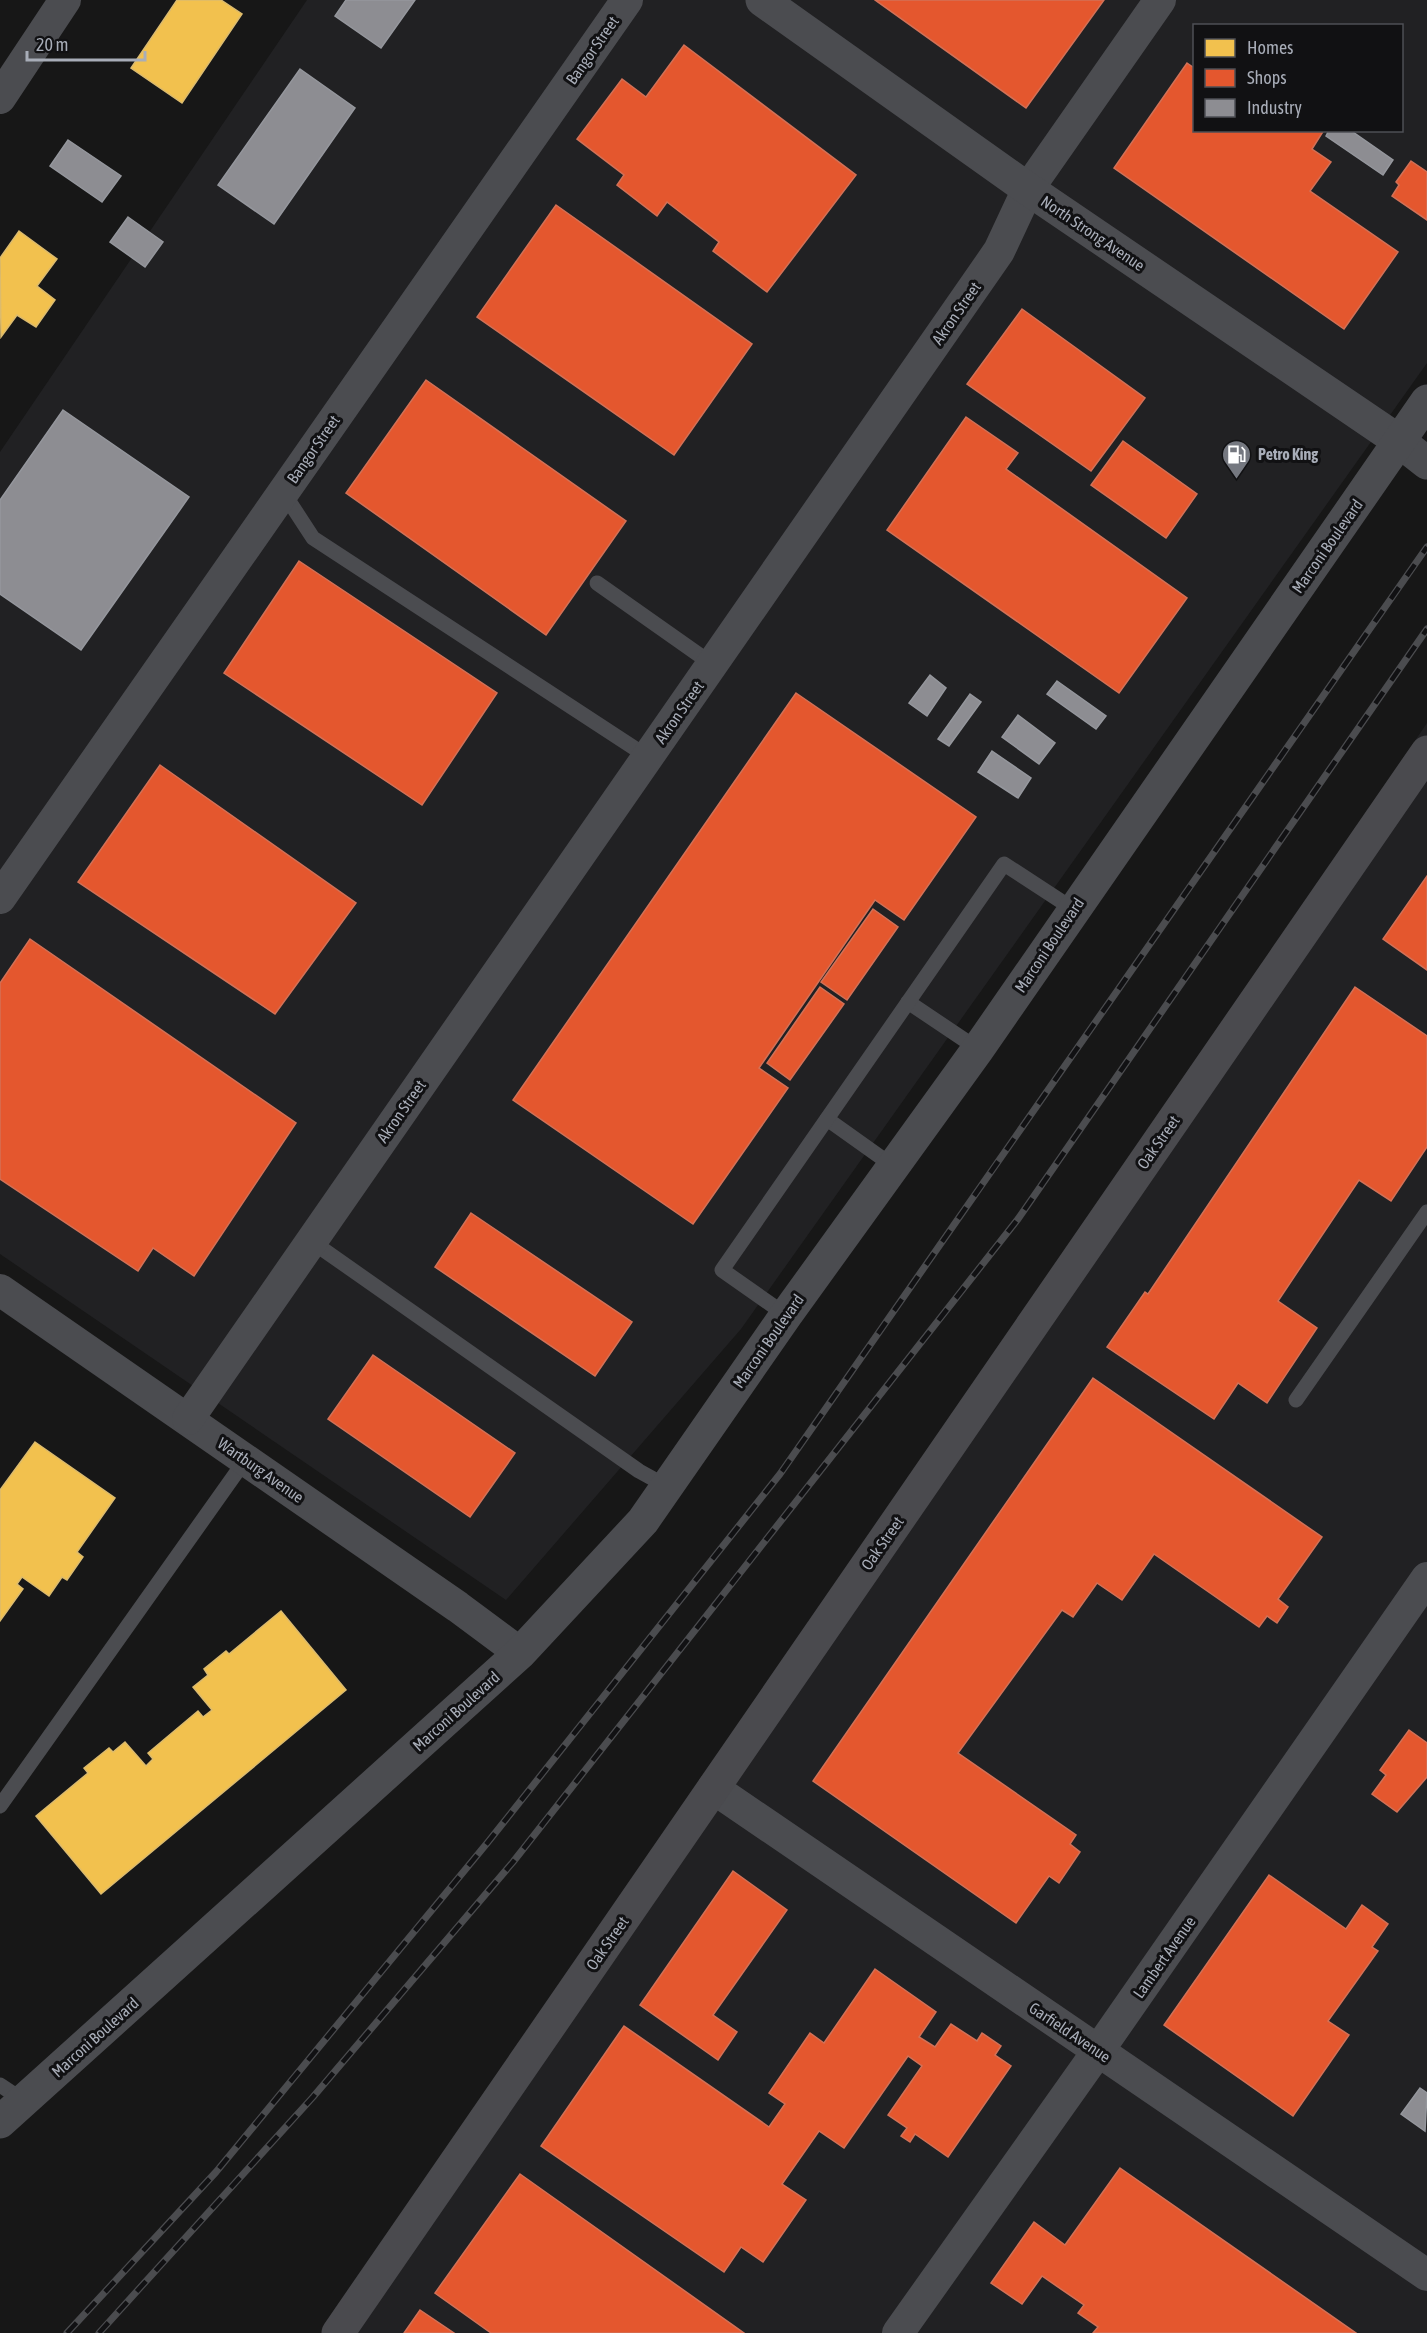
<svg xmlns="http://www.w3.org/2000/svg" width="1427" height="2333" viewBox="0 0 1427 2333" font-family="'Asap Condensed',sans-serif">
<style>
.built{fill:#212123;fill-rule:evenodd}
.homes{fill:#f2c14e;stroke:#dcbb6e;stroke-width:1.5}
.shops{fill:#e4572e;stroke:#d27157;stroke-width:1.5}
.industry{fill:#8d8d92;stroke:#95979d;stroke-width:1.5}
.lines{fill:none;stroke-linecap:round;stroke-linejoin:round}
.service{stroke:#4b4c50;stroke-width:15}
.minor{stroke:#4b4c50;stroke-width:32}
.tertiary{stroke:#4b4c50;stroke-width:33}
.secondary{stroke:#4a4a4e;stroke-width:33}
.rail-casing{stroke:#4b4c4f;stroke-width:7}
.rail{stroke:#111113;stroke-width:4.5;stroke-dasharray:14;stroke-linecap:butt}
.labels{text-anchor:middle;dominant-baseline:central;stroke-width:6;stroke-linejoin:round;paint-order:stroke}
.street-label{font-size:16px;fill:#a8adb8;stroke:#111113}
.poi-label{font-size:16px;font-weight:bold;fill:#a8adb8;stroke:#111113;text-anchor:start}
</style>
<rect width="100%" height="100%" fill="#171717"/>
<!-- built -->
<g class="built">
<path d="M307,0H1427V363L741,1329L506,1600L0,1254V452ZM1194,26H1402V130H1194Z"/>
<path d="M1427,723V2333H338Z"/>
</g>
<!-- homes -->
<g class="homes">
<path d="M177,0H221L242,14L182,103L131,68Z"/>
<path d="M19,231L57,259L37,286L55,300L36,327L17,315L1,337L0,258Z"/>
<path d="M35,1442L115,1498L77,1552L83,1557L67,1580L62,1577L49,1596L22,1577L17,1584L23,1589L0,1621V1490Z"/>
<path d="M281,1611L346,1690L101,1894L36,1816L88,1773L84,1768L109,1748L113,1752L125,1742L146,1766L153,1759L148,1753L198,1711L203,1717L212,1710L193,1687L208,1675L204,1669L226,1651L229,1654Z"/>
</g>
<!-- shops -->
<g class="shops">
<path d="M875,0H1104L1026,108Z"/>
<path d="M684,45L856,175L767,292L713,251L719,242L667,202L657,216L617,185L624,175L577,139L622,79L646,97Z"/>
<path d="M1187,63L1194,68V130H1324L1312,149L1331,162L1310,191L1398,252L1344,329L1114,168Z"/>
<path d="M1411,161L1427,172V220L1392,196L1399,185L1396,182Z"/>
<path d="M556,205L752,344L674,455L477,317Z"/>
<path d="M1022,309L1145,398L1091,471L967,384Z"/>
<path d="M426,380L626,521L546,635L346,493Z"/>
<path d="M966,417L1018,453L1006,469L1187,598L1119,693L887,530Z"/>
<path d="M1123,441L1197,494L1166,538L1091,485Z"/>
<path d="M299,561L497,693L422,805L224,673Z"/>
<path d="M796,693L976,817L904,920L875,900L759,1068L788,1088L693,1224L513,1100Z"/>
<path d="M160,765L356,903L275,1014L78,882Z"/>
<path d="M1427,876V970L1383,939Z"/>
<path d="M873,909L898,927L847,1000L821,982Z"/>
<path d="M30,939L296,1123L194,1276L153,1248L138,1271L0,1179V983Z"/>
<path d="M820,987L844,1004L790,1080L767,1063Z"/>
<path d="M1355,987L1427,1036V1147L1391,1201L1359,1180L1278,1301L1317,1328L1267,1403L1238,1383L1214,1419L1107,1347L1145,1292L1148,1294Z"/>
<path d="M471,1213L632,1322L595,1376L435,1267Z"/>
<path d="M373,1355L515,1453L470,1517L328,1419Z"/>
<path d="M1093,1378L1322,1537L1278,1599L1288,1607L1277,1623L1267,1616L1259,1627L1154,1554L1122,1600L1097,1583L1073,1617L1062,1610L958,1753L1076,1835L1070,1844L1080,1852L1059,1883L1049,1876L1016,1923L813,1781Z"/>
<path d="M1409,1730L1427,1743V1777L1397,1812L1372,1794L1386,1775L1380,1770Z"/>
<path d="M733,1871L787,1910L713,2015L737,2032L718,2060L640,2005Z"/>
<path d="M1269,1875L1346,1929L1362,1905L1388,1924L1372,1947L1378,1951L1328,2021L1349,2035L1293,2116L1164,2025Z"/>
<path d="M875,1969L936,2012L919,2037L935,2047L951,2024L977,2041L982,2033L1001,2046L995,2055L1011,2066L948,2157L915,2134L910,2142L901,2136L907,2128L888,2115L922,2066L908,2056L844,2148L819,2131L782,2184L806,2200L763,2262L741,2247L724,2272L541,2146L624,2026L769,2127L785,2104L769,2093L810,2033L824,2043Z"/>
<path d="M1120,2168L1356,2333H1093L1098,2327L1078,2313L1084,2305L1042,2276L1022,2304L991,2283L1034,2222L1065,2245Z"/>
<path d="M520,2174L744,2333H491L435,2293Z"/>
<path d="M420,2310L454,2333H404Z"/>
</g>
<!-- industry -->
<g class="industry">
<path d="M346,0H415L381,48L335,16Z"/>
<path d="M300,69L355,108L274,224L218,185Z"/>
<path d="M1329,130H1350L1393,160L1383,175L1326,136Z"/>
<path d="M68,140L121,176L102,202L50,166Z"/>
<path d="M128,217L163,242L145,267L110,242Z"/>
<path d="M63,410L189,497L81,650L0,594V500Z"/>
<path d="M930,675L946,688L927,716L909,703Z"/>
<path d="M1057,681L1106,716L1096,729L1047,694Z"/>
<path d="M970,694L981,702L949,746L938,739Z"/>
<path d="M1018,715L1055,743L1039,764L1002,737Z"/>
<path d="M992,751L1031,778L1018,798L978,772Z"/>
<path d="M1420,2088L1427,2093L1425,2131L1401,2114Z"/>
</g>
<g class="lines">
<!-- service -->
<g class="service">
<path d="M283,492L313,538L648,757"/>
<path d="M597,583L712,664"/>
<path d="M908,1002L978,1049"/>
<path d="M827,1119L893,1166"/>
<path d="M311,1241L639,1471L668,1487"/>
<path d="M786,1315L722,1270L1004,864L1073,909"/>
<path d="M1296,1400L1427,1212"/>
<path d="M0,1806L246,1459"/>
<path d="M0,2085L24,2101"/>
</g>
<!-- minor -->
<g class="minor">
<path d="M0,98L65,0"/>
<path d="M0,898L627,0"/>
<path d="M0,1290L458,1607L520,1653"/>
<path d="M188,1419L999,251L1028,189L1160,0"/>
<path d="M713,1788L1427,2275"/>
<path d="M898,2333L1098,2051L1427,1578"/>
</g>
<!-- tertiary -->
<g class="tertiary">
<path d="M762,0L1028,189L1399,441L1427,463"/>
<path d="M0,2122L520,1653L643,1521L786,1315L978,1049L1427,401"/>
</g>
<!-- secondary -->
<path class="secondary" d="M338,2333L1427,752"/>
<defs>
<g id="rail">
<path d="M67,2333L216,2172L488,1842L780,1474L1427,547"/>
<path d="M99,2333L313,2097L513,1862L1018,1219L1427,629"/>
</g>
</defs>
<!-- rail casing -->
<use href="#rail" class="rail-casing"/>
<!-- rail -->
<use href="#rail" class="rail"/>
</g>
<!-- icons -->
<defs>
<symbol id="fuel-pin" viewBox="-11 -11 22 30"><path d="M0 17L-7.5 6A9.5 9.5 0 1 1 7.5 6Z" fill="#757880" stroke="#111113"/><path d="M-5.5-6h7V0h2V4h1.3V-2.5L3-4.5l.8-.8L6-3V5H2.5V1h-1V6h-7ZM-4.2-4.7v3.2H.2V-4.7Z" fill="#fff"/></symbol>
</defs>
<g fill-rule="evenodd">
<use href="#fuel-pin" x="1220" y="438" width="33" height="45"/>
</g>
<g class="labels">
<!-- street labels -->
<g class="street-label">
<text transform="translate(592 50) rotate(-55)">Bangor Street</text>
<text transform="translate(1093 233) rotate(34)">North Strong Avenue</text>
<text transform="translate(956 313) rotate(-55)">Akron Street</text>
<text transform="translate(313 449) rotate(-55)">Bangor Street</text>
<text transform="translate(1327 546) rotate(-55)">Marconi Boulevard</text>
<text transform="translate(679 712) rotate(-55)">Akron Street</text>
<text transform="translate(1049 945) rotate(-56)">Marconi Boulevard</text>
<text transform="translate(401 1111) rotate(-55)">Akron Street</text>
<text transform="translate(1158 1142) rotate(-55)">Oak Street</text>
<text transform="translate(768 1341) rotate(-55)">Marconi Boulevard</text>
<text transform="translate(261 1470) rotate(35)">Wartburg Avenue</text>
<text transform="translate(882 1543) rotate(-55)">Oak Street</text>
<text transform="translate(456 1711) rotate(-42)">Marconi Boulevard</text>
<text transform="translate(607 1943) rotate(-55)">Oak Street</text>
<text transform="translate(1164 1957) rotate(-55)">Lambert Avenue</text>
<text transform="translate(1070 2032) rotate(34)">Garfield Avenue</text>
<text transform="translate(95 2037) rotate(-42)">Marconi Boulevard</text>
</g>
<!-- poi labels -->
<g class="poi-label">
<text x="1258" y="454">Petro King</text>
</g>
</g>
<!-- legend -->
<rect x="1193" y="24" width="210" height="108" fill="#111113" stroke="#4d4f55" stroke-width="1.5"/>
<rect x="1205" y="39" width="30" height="18" fill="#f2c14e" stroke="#4d4f55" stroke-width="1.5"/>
<text x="1247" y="54" font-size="18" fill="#a8adb8">Homes</text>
<rect x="1205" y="69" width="30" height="18" fill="#e4572e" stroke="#4d4f55" stroke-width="1.5"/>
<text x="1247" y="84" font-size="18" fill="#a8adb8">Shops</text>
<rect x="1205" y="99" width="30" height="18" fill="#8d8d92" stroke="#4d4f55" stroke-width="1.5"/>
<text x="1247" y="114" font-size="18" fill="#a8adb8">Industry</text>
<!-- scale -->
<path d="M27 51v9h118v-9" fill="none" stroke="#a8adb8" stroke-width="3"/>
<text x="36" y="51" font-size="18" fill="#a8adb8" stroke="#111113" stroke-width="4.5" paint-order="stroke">20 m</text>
</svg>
